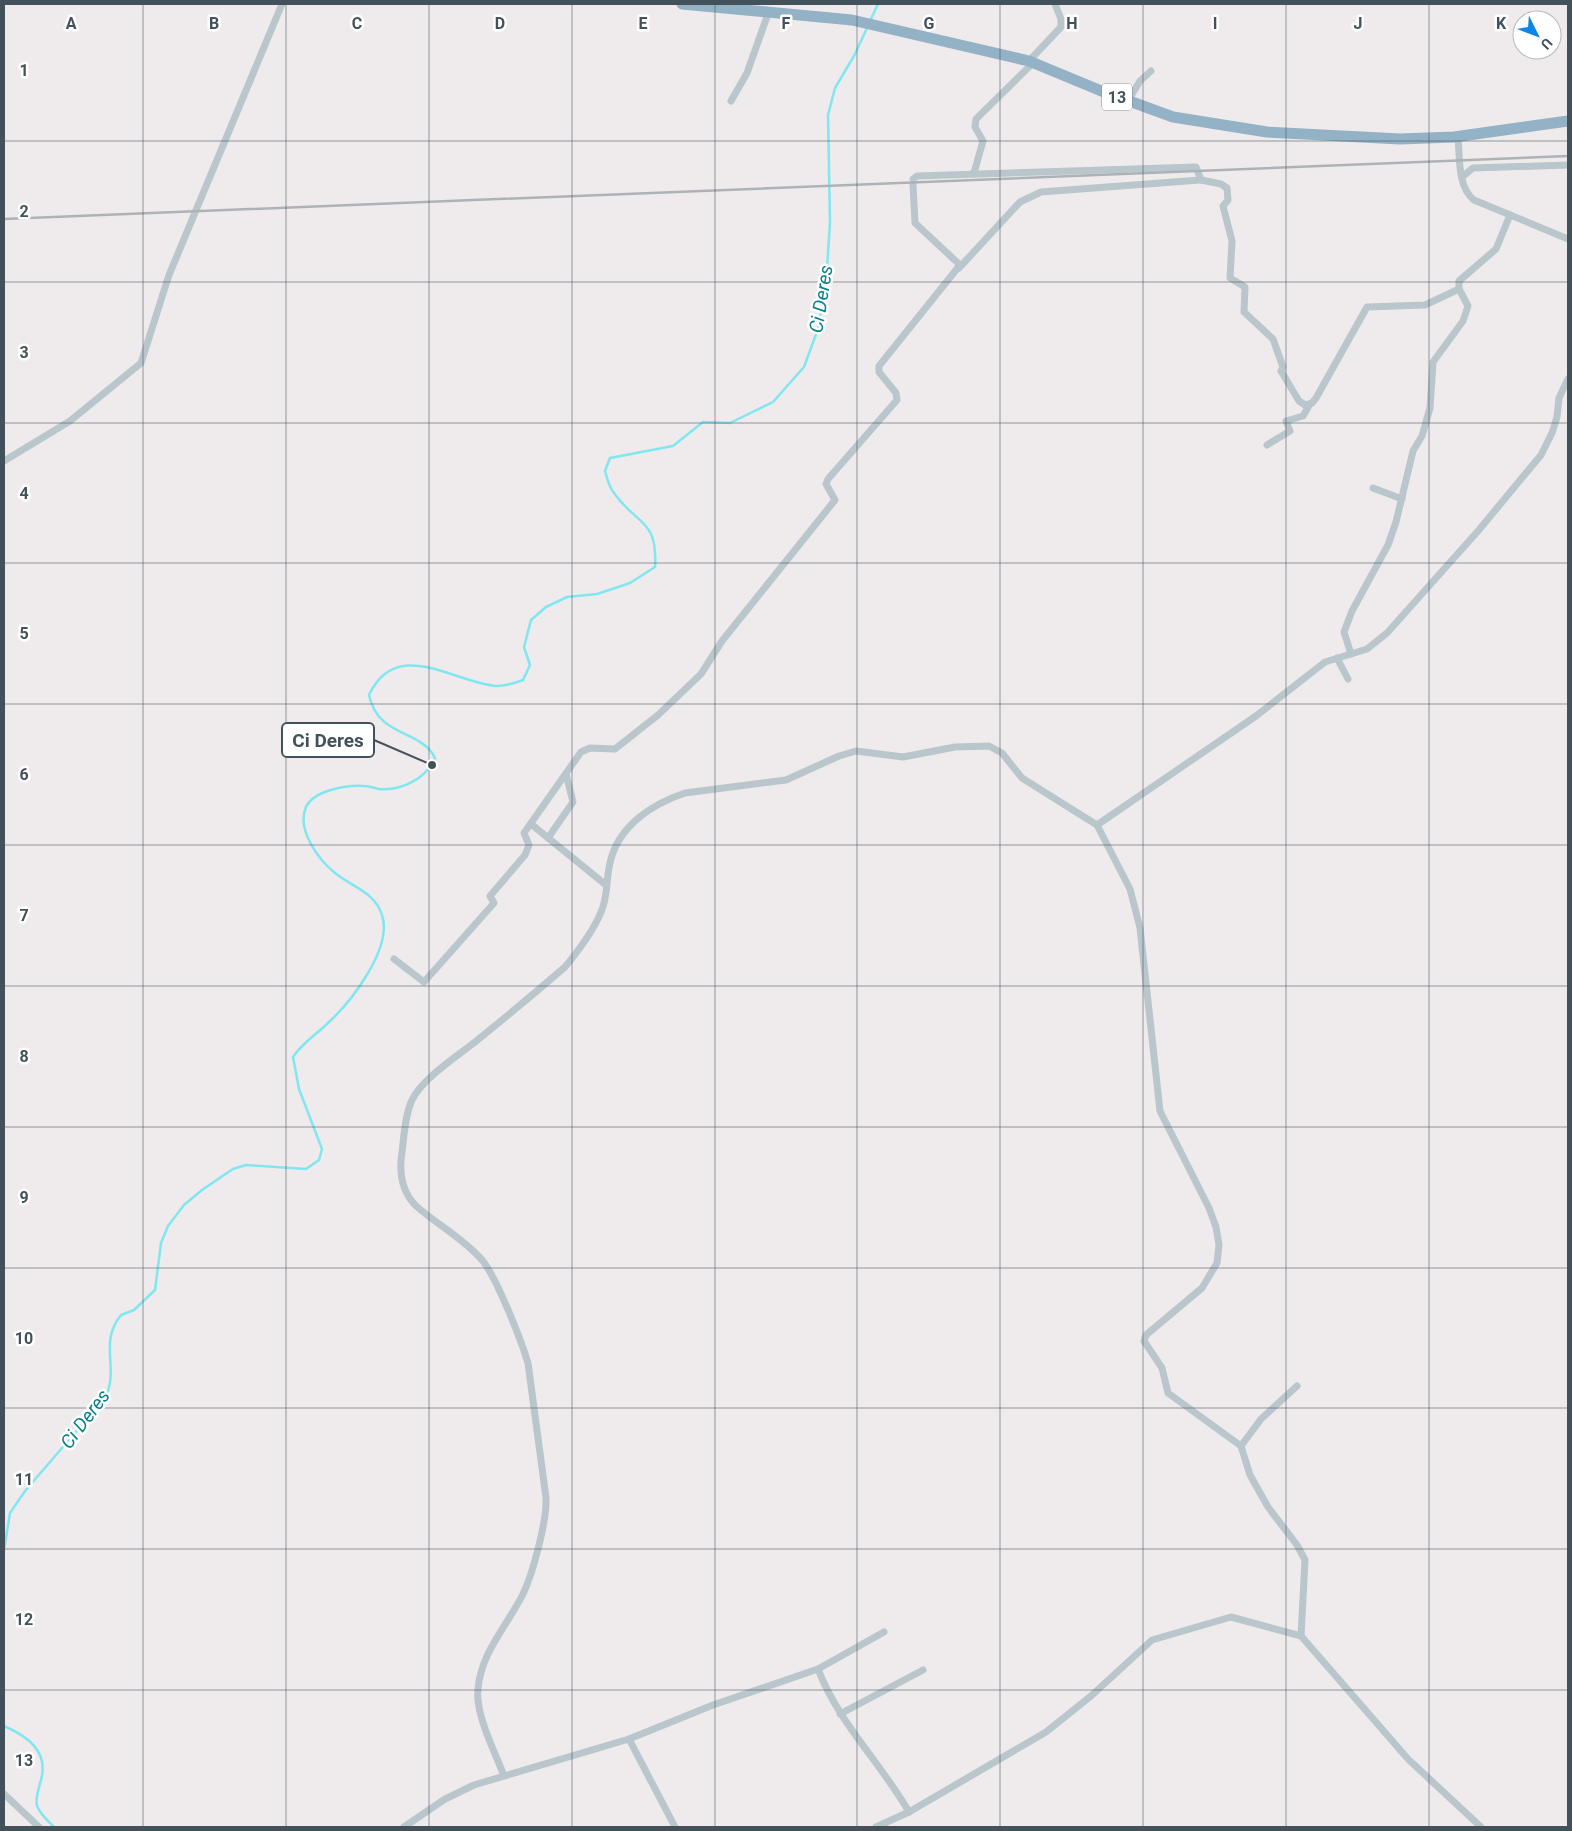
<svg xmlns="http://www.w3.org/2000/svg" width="1572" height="1831" viewBox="0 0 1572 1831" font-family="Roboto,sans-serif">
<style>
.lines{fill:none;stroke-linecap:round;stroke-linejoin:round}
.stream{stroke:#80e6f0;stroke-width:2.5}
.minor{stroke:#b9c6cc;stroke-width:7}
.trunk{stroke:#94b2c6;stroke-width:11}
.rail{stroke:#adb2b7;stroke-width:2.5}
.grid{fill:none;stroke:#43525a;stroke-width:1;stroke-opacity:0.55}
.labels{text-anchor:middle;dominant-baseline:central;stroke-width:5;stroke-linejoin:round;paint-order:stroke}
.shield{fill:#fff;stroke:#7b868c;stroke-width:1}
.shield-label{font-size:16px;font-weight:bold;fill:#43525a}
.water-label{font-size:19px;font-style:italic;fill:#07818c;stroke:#fff}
.grid-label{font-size:16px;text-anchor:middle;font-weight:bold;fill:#43525a;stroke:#fff;stroke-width:5;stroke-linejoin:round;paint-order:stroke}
.leader{fill:none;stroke:#43525a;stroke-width:2}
.callout-dot{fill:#43525a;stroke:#fff;stroke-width:2}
.callout{fill:#fff;stroke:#43525a;stroke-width:2}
.callout-label{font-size:19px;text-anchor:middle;font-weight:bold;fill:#43525a}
</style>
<rect width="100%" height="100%" fill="#efebec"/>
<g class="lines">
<!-- stream -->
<g class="stream">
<path d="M870,21L878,4"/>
<path d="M4,1550L10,1513L25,1491L105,1398C120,1369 98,1343 121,1315L134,1310L155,1290L161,1243L168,1226L184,1205L202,1190L233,1169L246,1165L306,1169L319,1160L322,1149L299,1089L293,1057C303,1042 316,1035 328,1023C351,1002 393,948 382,915C375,892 352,887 335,873C319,860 296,830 306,807C314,790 347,785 364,786C369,786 374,788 379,789C401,791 426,779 435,758C421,729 378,738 369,695C397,636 454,683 497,686C507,686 515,683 523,680L530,665L524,647L531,620L546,607L567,597L597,594L630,583L655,567C658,518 636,525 614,493C609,487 607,478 605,471L610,458L673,446L703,422L730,423L773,402L804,367L818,329L826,284L830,222L828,115L835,88L854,56L867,28"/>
<path d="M4,1726C27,1736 49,1751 41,1780C39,1788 35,1798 37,1806C40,1814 48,1821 54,1827"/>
</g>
<!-- minor -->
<g class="minor">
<path d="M1029,61L1061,27V19L1055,4"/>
<path d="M731,101L747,73L769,11"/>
<path d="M1128,101L1140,81L1151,71"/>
<path d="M1458,137C1460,156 1457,187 1474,200L1568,239"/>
<path d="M974,173L983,141L975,127L976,119L1033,63"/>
<path d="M1462,177L1473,168L1568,165"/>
<path d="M913,179L917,176L1196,167L1201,180L1221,184L1227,188L1228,200L1223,206L1232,241L1230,278L1245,287L1244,312L1273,339L1283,367L1281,371L1299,401L1305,405L1312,403L1316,398L1367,307L1425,305L1459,289"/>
<path d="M959,268L1020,202L1041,192L1200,180"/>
<path d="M1267,445L1290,431L1286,421L1303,416L1310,404"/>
<path d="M4,461L70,421L141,363L169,275L282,4"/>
<path d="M1373,488L1402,499"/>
<path d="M1351,654L1344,632L1352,611L1388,545L1396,522L1413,451L1422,436L1430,408L1433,362L1463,321L1468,306L1459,289V281L1496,249L1510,215"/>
<path d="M1337,658L1348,679"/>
<path d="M531,824L606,885"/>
<path d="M1097,825L1256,716L1325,662L1367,649L1387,633L1478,531L1541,455L1552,433L1557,417L1559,398L1568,379"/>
<path d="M548,838L573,802L566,774"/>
<path d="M394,959L424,982L494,903L490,896L525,855L529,845L524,833L581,752L590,748L615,749L658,715L701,674L722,641L835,500L826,484L828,479L897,400L896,393L879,372V366L960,265L915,223L913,184"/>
<path d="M1297,1386L1261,1419L1241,1446L1250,1475L1268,1507L1297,1545L1305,1560L1301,1636"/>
<path d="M818,1669L884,1632"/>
<path d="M840,1714L923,1670"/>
<path d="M629,1739L713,1705L818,1669C838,1722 881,1763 909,1812"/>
<path d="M504,1776C495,1752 475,1714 478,1689C481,1652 507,1626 523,1594C533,1573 547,1521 546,1498L528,1363C521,1340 497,1278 482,1260C463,1238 436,1224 415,1205C401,1190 399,1171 402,1152C404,1136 405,1115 412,1100C422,1079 457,1056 475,1042C506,1017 536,992 565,967C579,950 593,932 601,912C608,897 606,879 610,863C618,826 652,804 685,793L786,780L839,756L856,751L903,757L955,747L989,746L1002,753L1022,778L1097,825L1130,889L1140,928L1160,1111L1209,1208L1216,1227L1219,1245L1217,1263L1202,1288L1146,1335L1144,1341L1162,1368L1168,1393L1241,1446"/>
<path d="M4,1794L39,1827"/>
<path d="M404,1827L445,1799L474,1785L629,1739L675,1827"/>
<path d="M876,1827L909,1812L1046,1732L1091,1696L1152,1640L1231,1617L1301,1636L1408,1759L1481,1827"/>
</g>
<!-- trunk -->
<path class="trunk" d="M682,4L852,20L1029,61L1099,90L1173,117L1267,132L1400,139L1454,137L1568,121"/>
<!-- rail -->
<path class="rail" d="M4,219L1568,156"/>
</g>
<!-- grid -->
<path class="grid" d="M143,4V1827M286,4V1827M429,4V1827M572,4V1827M715,4V1827M857,4V1827M1000,4V1827M1143,4V1827M1286,4V1827M1429,4V1827M4,141H1568M4,282H1568M4,423H1568M4,563H1568M4,704H1568M4,845H1568M4,986H1568M4,1127H1568M4,1268H1568M4,1408H1568M4,1549H1568M4,1690H1568"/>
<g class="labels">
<!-- shield labels -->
<rect class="shield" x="1102" y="83.5" width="30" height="27" rx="4"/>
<g class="shield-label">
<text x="1117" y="97">13</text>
</g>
<!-- water labels -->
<g class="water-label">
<text transform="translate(821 299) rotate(-81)">Ci Deres</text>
<text transform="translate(85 1419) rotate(-53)">Ci Deres</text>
</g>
</g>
<g class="grid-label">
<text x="71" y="29">A</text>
<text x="214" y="29">B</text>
<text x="357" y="29">C</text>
<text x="500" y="29">D</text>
<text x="643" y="29">E</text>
<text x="786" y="29">F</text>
<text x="929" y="29">G</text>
<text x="1072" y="29">H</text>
<text x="1215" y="29">I</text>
<text x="1358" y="29">J</text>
<text x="1501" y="29">K</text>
<text x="24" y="76">1</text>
<text x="24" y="217">2</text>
<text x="24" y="358">3</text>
<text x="24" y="499">4</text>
<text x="24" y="639">5</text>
<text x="24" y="780">6</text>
<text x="24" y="921">7</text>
<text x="24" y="1062">8</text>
<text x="24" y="1203">9</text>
<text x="24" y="1344">10</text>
<text x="24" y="1485">11</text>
<text x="24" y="1625">12</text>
<text x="24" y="1766">13</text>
</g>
<!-- callouts -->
<path class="leader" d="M432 765L374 740"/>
<circle class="callout-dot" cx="432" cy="765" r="5"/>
<rect class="callout" x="282" y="723" width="92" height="34" rx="5"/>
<g class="callout-label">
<text x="328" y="747">Ci Deres</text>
</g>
<!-- border -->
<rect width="1572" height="1831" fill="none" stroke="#43525a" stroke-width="10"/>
<!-- north arrow -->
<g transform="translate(1537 35) rotate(132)"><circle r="24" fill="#ffffff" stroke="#b4babd"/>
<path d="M0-4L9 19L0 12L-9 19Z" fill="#0f86e5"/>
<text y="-8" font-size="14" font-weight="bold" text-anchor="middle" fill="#43525a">U</text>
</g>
</svg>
